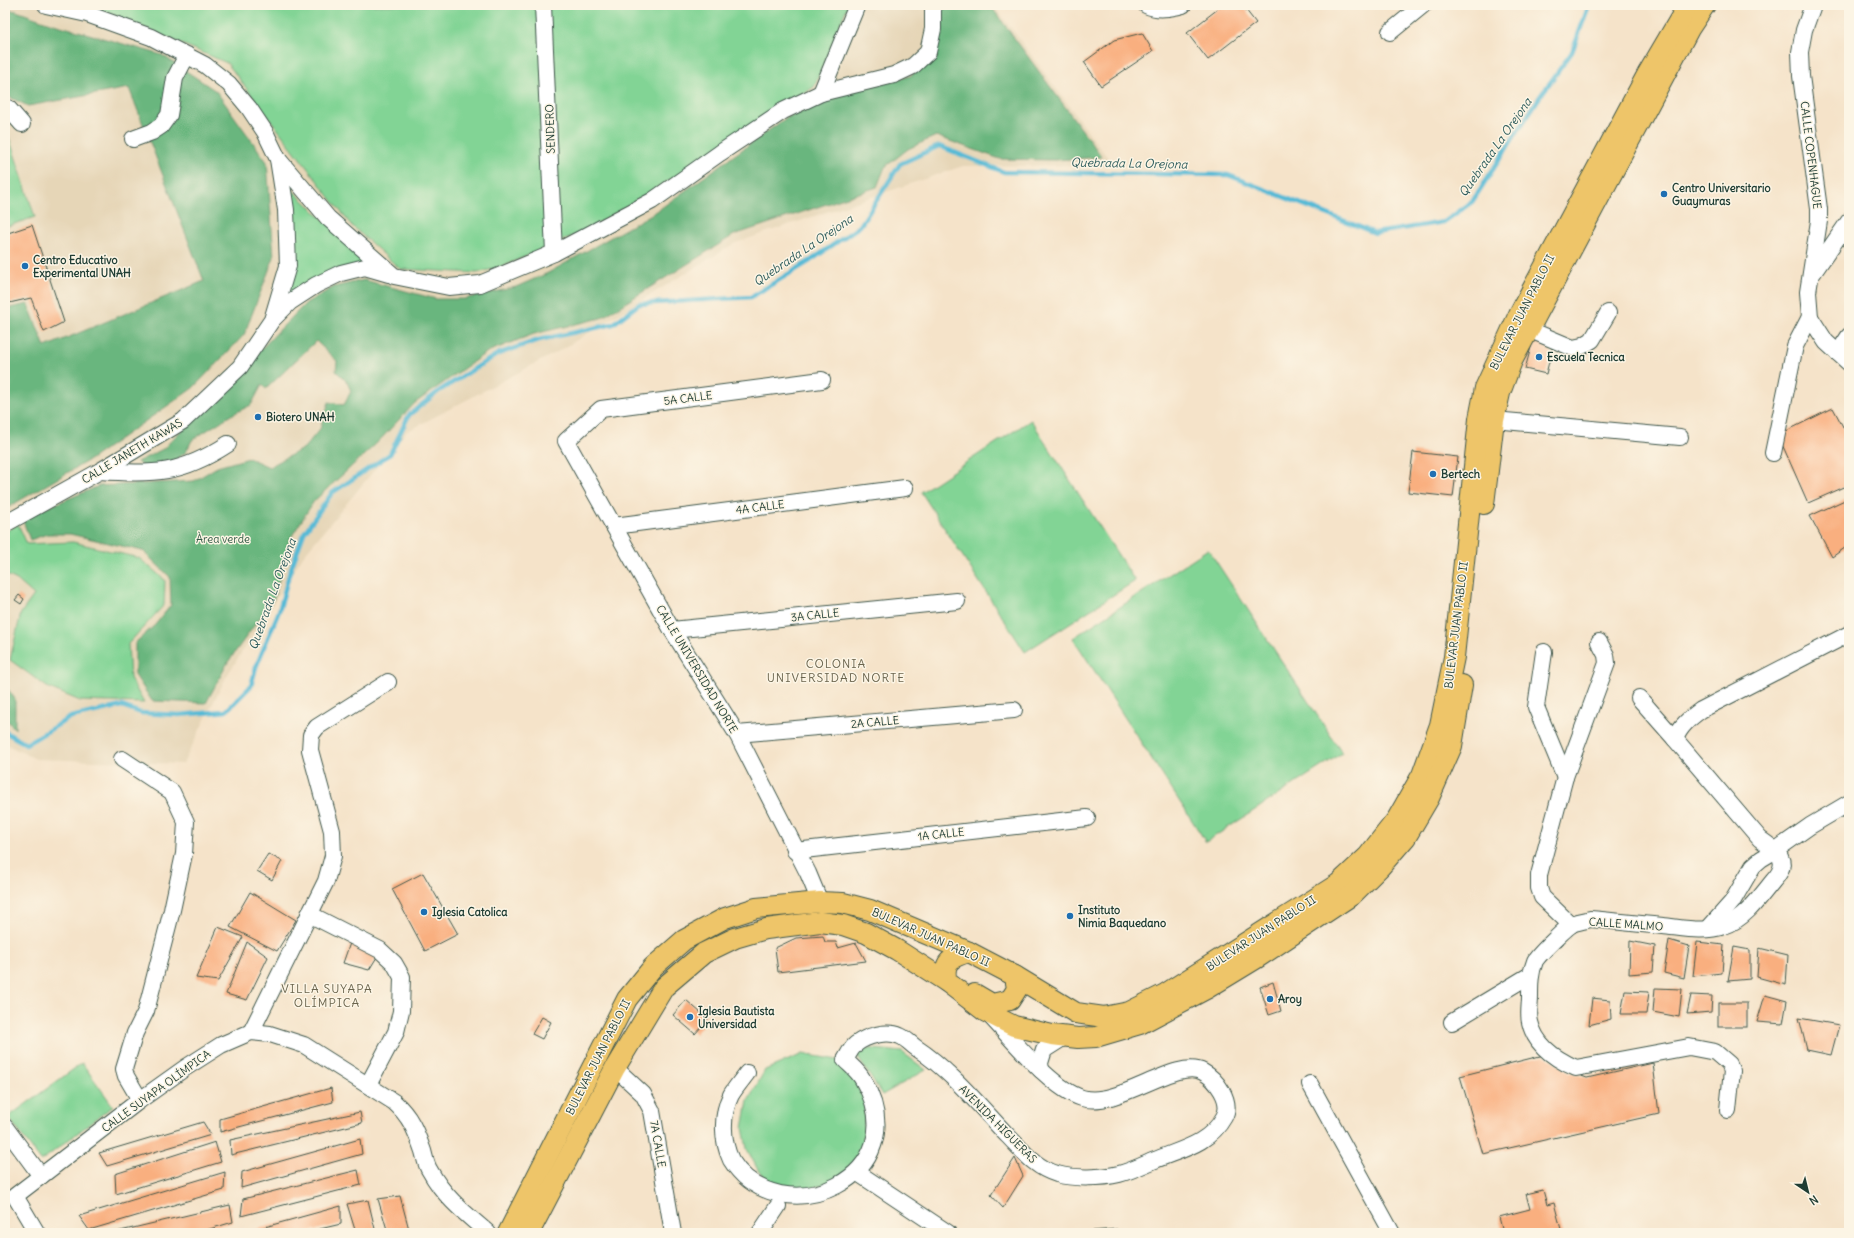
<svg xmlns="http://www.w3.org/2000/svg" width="1854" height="1238" viewBox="0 0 1854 1238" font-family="Delius,sans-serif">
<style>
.built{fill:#e6d6b7}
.green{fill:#82d495;stroke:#508864}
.forest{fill:#69b67e;stroke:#447a59}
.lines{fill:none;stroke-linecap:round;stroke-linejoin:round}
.stream{stroke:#57bad6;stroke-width:4.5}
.building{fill:#f9af7f}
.minor-casing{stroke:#3f564a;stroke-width:18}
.major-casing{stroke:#3f564a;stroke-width:22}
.minor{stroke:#fff;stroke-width:16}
.major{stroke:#eec569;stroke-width:20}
.poi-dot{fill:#1f6fb2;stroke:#fcf5e5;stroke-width:1.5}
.labels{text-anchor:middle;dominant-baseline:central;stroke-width:3;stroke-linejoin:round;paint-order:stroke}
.street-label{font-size:11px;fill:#1f3d34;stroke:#fcf5e5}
.poi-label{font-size:11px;font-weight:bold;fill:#1f3d34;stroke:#fcf5e5;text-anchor:start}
.park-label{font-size:11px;fill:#335b47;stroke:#fcf5e5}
.water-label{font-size:12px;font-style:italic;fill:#2d5c5c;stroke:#fcf5e5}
.neighbourhood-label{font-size:12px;letter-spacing:1px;fill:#6b654e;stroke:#fcf5e5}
</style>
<rect width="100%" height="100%" fill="#fcf5e5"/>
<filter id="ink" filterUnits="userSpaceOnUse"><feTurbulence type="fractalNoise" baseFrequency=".025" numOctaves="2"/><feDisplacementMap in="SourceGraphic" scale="8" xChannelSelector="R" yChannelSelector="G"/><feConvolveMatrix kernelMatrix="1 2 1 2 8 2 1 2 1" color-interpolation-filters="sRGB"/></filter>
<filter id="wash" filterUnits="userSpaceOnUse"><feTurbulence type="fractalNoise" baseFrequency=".012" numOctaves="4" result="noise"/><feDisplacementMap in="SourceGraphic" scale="16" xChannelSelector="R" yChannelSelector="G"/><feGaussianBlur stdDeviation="0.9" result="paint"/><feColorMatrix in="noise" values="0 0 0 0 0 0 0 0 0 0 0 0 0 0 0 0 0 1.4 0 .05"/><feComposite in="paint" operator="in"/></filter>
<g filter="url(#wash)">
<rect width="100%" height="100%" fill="#f5e3c9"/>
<!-- built -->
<path class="built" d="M5,5H994L1113,165L963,166L735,243L559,351L406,432L303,556L226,677L183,764L36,759L5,744Z"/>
<!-- green -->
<g class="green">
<path d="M90,5H848L814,87L681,173L587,230L501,267L477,273L400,269L351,225L227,63Z"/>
<path d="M5,125L35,217L5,227Z"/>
<path d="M291,189L369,262L283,303L294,225Z"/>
<path d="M1031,420L1135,581L1025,652L921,492Z"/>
<path d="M18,524L27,544L73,542L139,558L165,580L164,605L128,644L130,678L144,703L80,701L47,687L10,660L21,613L34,595L17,580L5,574V532Z"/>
<path d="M1208,549L1342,753L1206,842L1073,638Z"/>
<path d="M866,1048L902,1052L926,1070L882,1095L857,1056Z"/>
<path d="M803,1054L838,1060L853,1076L865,1103L863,1145L853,1168L827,1184L798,1191L775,1188L759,1172L747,1149L743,1128L748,1101L765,1070Z"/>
<path d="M82,1063L113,1106L41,1161L8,1117Z"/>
</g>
<!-- forest -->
<g class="forest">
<path d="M939,5H990L1102,157L1055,160L1000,159L936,136L908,149L885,167L877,187L734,235L601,318L534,334L487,352L415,403L377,443L314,501L290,539L274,598L228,662L206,703L152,701L135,675V643L155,625L171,605L170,577L143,551L70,534H47L30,540L22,518L99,486L194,481L217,467L249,458L269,467L304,448L320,429L329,402L344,405L351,391L347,382L336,371L337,361L316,341L266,389L262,385L251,405L231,415L192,440L186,452L167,466L144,467L137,462L163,449L306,303L334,287L364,280L436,299H464L516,287L548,273L657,211L786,118L846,92L910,76L924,65Z"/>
<path d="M5,9L16,11L50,23L162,55L216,91L267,162L274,257L244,335L193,388L91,459L5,509V309L28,304L45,347L204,281L129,88L28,106L5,95Z"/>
<path d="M5,685L15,699V729L5,718Z"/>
</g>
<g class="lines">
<!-- stream -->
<path class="stream" d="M5,732L26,744L71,717L122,706L141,713L179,715L226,711L251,686L256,667L279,611L290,571L304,533L332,493L390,454L409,415L439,391L498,354L539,340L613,324L639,304L751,297L810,261L860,226L900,164L939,146L1004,172L1228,175L1375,233L1444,222L1472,202L1541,95L1572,52L1589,5"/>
</g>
<g id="blocks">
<!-- building -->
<g class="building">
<path d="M1223,5H1242L1256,23L1208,60L1187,33Z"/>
<path d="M1142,33L1153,51L1101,86L1084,62L1114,40Z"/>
<path d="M32,225L64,322L44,332L31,298L5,304V234Z"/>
<path d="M1533,340L1553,345L1546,374L1525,369Z"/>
<path d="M1833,408L1849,438V485L1808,503L1778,435Z"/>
<path d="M1413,452L1458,457L1453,497L1408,492Z"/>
<path d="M1849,498V545L1832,557L1810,516Z"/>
<path d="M19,595L24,599L21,604L15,600Z"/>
<path d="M268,854L282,861L272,880L257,871Z"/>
<path d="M423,873L458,934L425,951L392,889Z"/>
<path d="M250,892L296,920L277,951L230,927Z"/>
<path d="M218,927L243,937L218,981L196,978Z"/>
<path d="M823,936L825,942H836L838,948L856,943L866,961L778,972L775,948L796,938Z"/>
<path d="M1669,940L1689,946L1684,978L1664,973Z"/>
<path d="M1630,941L1655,946L1653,972L1629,974Z"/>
<path d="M247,942L268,957L247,1000L226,994Z"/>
<path d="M1697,942L1724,945L1722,973L1693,976Z"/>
<path d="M350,943L377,957L369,970L343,963Z"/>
<path d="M1734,947L1750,950V979L1728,981Z"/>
<path d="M1759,948L1788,955L1786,985L1757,977Z"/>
<path d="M1273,982L1281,1011L1269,1015L1260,987Z"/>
<path d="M1655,988L1682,989L1679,1017L1653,1012Z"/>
<path d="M1625,991L1649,992L1646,1014H1621Z"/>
<path d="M1691,995L1712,996L1711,1012L1687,1014Z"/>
<path d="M1765,995L1787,1001L1783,1024L1757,1022Z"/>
<path d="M1592,998L1610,1000L1611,1019L1589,1025Z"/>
<path d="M686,1000L708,1019L695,1034L673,1015Z"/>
<rect x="1718" y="1003" width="29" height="24"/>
<path d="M542,1017L551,1022L542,1039L532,1034Z"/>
<path d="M1799,1018L1839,1025L1831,1055L1807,1050Z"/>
<path d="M1544,1055L1570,1072L1587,1078L1653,1063L1659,1114L1483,1154L1460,1076Z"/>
<path d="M331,1088L333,1102L220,1132V1119Z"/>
<path d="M360,1112L362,1123L231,1155L230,1140Z"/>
<path d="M203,1122L211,1135L107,1166L99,1153Z"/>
<path d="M360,1139L362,1154L241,1188L242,1172Z"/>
<path d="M215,1142L221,1162L116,1194L115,1174Z"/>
<path d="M1015,1158L1023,1176L1003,1208L991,1195Z"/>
<path d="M358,1170L361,1185L241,1216L243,1199Z"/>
<path d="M225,1172L224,1190L89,1230L79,1216Z"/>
<path d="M1543,1190L1547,1205L1554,1203L1562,1233H1503L1499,1217L1530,1209L1526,1194Z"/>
<path d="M400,1196L410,1233H388L378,1199Z"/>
<path d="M368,1200L376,1233H356L347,1204Z"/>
<path d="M230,1205L233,1222L196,1233H112Z"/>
<path d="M341,1206V1224L303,1233H243Z"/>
<path d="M1117,1229L1118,1233H1091V1231Z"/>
</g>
</g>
</g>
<g filter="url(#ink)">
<use href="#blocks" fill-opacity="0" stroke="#3f564a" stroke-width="1"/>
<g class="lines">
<defs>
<g id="minor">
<path d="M543,5L554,253"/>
<path d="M1146,5C1158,11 1171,8 1183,5"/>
<path d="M1813,5L1804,30L1800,52L1801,76L1819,209V221L1808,292L1810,317L1826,342L1849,363"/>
<path d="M1390,32L1423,5"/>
<path d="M821,93L857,5"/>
<path d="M5,107L8,108L22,124"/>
<path d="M133,139L152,132L161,126L169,115L175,78L187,55"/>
<path d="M278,159L328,218L394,276L449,287L480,284L554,253L652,201L720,153L783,111L821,93L894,75L913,66L928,52L933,29V5"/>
<path d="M1813,273L1849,221"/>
<path d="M274,318L290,302L316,285L341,273L365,267L389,274"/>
<path d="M1528,329L1573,348L1582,346L1592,340L1608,313"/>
<path d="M1838,353L1849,336"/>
<path d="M1494,420L1680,437"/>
<path d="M1773,453L1795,346L1810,317"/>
<path d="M100,471C154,475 182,474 228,444"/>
<path d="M5,524L100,471L183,421L240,367L272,320L288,266L286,210L278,159L265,132L249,108L229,84L205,65L151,37L87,14L46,5"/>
<path d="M614,526L905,488"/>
<path d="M672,630L957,601"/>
<path d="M1544,652L1536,707L1565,777"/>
<path d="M1639,698L1675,739"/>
<path d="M737,734L1014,710"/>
<path d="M122,759L172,792L186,822L184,854L172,910L146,1011L135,1033L124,1069L126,1076L140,1100"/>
<path d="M795,851L1087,818"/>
<path d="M820,902L808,873L737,734L672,630L566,441L601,409L822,380"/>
<path d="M309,914L380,950L394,963L402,977L401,1011L396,1032L368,1085"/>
<path d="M1571,925L1542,897L1539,888V875L1565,777L1607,663L1606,655L1599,642"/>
<path d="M1708,929L1732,902L1753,866L1761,859L1776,850L1810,826L1849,803"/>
<path d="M1452,1022L1530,975"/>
<path d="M251,1032L326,881L333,856L332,831L310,750L311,735L317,727L388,682"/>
<path d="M615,1068L643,1094L652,1111L673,1233"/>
<path d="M1041,1070L1040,1063L1044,1050L1066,1036"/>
<path d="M747,1073C742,1080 735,1088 731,1095C721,1115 722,1141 731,1160C780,1238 920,1177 863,1080C859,1072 851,1066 845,1060C848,1055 851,1048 856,1044C866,1036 887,1030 900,1036C905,1038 910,1043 915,1047C950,1070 978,1104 1007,1135C1022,1150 1035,1168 1057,1174C1073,1179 1103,1178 1119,1174C1131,1171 1143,1165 1155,1160C1182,1149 1209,1144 1224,1117C1233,1101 1216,1079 1203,1072C1176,1057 1118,1109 1082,1098C1052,1089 1013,1040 991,1017"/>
<path d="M1310,1084L1392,1233"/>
<path d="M1728,1110L1732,1071L1729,1064L1715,1052L1689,1047L1576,1068C1555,1059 1535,1045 1530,1022C1528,1015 1530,1005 1530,997C1530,985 1530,973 1535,961C1538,955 1566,928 1572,924C1577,922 1584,921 1590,919C1614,921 1638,924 1663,926C1683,928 1704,933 1724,926C1744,920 1760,897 1773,881C1792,861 1777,851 1760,839L1675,739C1680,726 1690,718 1701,710L1849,634"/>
<path d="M5,1127L41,1176"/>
<path d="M861,1175L948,1233"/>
<path d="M37,1233L15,1196L140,1100L185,1068L221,1045L251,1032L270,1034L304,1045L394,1102C410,1116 416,1131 423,1151C425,1158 426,1165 430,1171C444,1197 466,1214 488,1233"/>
<path d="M760,1233L778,1206"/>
</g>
<g id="major">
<path d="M1484,504L1494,420L1500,393L1512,361L1689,29L1705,5"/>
<path d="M947,982C942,962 951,957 969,952"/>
<path d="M975,994L992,1004L1010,1000L1017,989L1015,976"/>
<path d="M508,1233L627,999L653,967L684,940L725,918L756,908L820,902L843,903L870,910L969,952L1015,976L1076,1013L1104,1017L1129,1012L1165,994L1338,884L1368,856L1397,819L1422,775L1440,725L1454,657L1479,419L1485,388L1519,314L1648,73L1688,5"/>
<path d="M529,1233L615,1068L664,987L704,953L735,938L766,929L820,922L843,925L866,933L897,950L947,982L986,1012L1014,1026L1052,1035L1078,1038L1096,1037L1140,1024L1206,989L1257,958L1352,895L1380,867L1406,837L1429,798L1452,746L1462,685"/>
</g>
</defs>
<!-- minor casing -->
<use href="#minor" class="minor-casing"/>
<!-- major casing -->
<use href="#major" class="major-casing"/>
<!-- minor -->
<use href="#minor" class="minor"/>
<!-- major -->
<use href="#major" class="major"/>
</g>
</g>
<!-- markers -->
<g class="poi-dot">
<circle cx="1664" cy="194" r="4"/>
<circle cx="25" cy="266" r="4"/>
<circle cx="1539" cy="357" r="4"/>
<circle cx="258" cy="417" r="4"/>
<circle cx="1433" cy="474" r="4"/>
<circle cx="424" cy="912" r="4"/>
<circle cx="1070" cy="916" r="4"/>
<circle cx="1270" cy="999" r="4"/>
<circle cx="690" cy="1017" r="4"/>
</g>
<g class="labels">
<!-- street labels -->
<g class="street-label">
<text transform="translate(550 129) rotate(-92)">SENDERO</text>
<text transform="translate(1811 155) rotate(83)">CALLE COPENHAGUE</text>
<text transform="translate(1522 312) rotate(-63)">BULEVAR JUAN PABLO II</text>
<text transform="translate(688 398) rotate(-7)">5A CALLE</text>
<text transform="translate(132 451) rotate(-31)">CALLE JANETH KAWAS</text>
<text transform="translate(760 507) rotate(-7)">4A CALLE</text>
<text transform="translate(815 615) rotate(-6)">3A CALLE</text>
<text transform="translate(1456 625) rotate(-83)">BULEVAR JUAN PABLO II</text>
<text transform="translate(697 669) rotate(59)">CALLE UNIVERSIDAD NORTE</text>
<text transform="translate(875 722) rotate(-5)">2A CALLE</text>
<text transform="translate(941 834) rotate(-6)">1A CALLE</text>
<text transform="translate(1626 924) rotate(4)">CALLE MALMO</text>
<text transform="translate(1261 933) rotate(-33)">BULEVAR JUAN PABLO II</text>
<text transform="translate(931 937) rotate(24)">BULEVAR JUAN PABLO II</text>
<text transform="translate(598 1057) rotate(-63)">BULEVAR JUAN PABLO II</text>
<text transform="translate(156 1091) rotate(-36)">CALLE SUYAPA OLÍMPICA</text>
<text transform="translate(998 1124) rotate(45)">AVENIDA HIGUERAS</text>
<text transform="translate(658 1144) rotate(80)">7A CALLE</text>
</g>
<!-- poi labels -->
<g class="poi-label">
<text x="1672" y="188">Centro Universitario<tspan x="1672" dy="13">Guaymuras</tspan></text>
<text x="33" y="260">Centro Educativo<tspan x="33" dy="13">Experimental UNAH</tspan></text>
<text x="1547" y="357">Escuela Tecnica</text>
<text x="266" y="417">Biotero UNAH</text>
<text x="1441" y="474">Bertech</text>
<text x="1078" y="910">Instituto<tspan x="1078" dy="13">Nimia Baquedano</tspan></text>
<text x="432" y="912">Iglesia Catolica</text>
<text x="1278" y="999">Aroy</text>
<text x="698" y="1011">Iglesia Bautista<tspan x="698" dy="13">Universidad</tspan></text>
</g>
<!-- park labels -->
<g class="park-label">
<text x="223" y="539">Àrea verde</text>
</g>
<!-- water labels -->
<g class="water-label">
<text transform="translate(1495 147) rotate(-55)">Quebrada La Orejona</text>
<text transform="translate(1129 163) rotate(1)">Quebrada La Orejona</text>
<text transform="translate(803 250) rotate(-34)">Quebrada La Orejona</text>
<text transform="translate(272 594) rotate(-70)">Quebrada La Orejona</text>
</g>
<!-- neighbourhood labels -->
<g class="neighbourhood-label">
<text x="836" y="663">COLONIA<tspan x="836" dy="14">UNIVERSIDAD NORTE</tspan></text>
<text x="327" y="988">VILLA SUYAPA<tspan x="327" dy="14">OLÍMPICA</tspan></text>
</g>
</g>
<!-- margin -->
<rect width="1854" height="1238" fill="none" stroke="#fcf5e5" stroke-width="20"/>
<!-- north arrow -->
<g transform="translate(1808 1192) rotate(145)" stroke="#fcf5e5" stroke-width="3" paint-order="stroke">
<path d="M0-3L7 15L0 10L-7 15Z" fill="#1f3d34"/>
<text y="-6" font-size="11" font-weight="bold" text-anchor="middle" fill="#1f3d34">N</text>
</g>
</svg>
